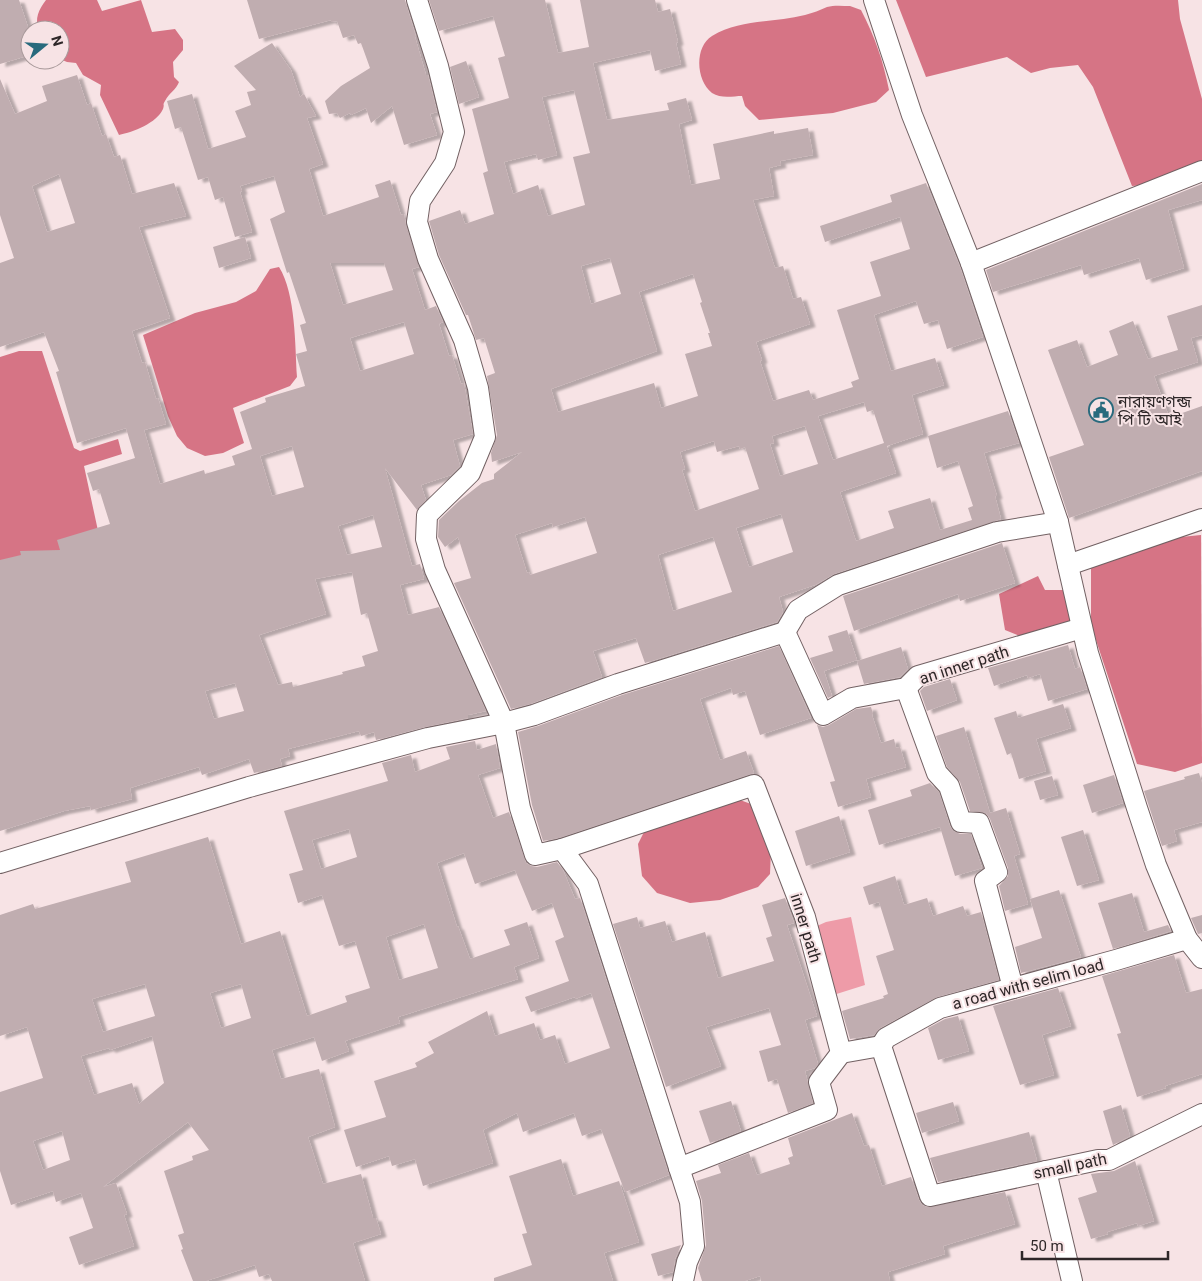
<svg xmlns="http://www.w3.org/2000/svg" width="1202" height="1281" viewBox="0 0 1202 1281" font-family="Roboto,'Noto Sans Bengali',sans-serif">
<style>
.green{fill:#ee9ba8}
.water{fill:#d67485}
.building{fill:#c0adb0;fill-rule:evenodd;filter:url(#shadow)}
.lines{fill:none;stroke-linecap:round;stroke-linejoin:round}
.minor-casing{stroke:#726163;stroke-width:22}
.minor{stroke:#fff;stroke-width:20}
.labels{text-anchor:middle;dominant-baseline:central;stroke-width:4;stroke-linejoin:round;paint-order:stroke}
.poi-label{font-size:16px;fill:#2e2728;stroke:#f7e3e5;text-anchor:start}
.street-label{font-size:16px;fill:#2e2728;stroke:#f7e3e5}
</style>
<defs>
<filter id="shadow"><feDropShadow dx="5.5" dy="3" stdDeviation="1" flood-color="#0004"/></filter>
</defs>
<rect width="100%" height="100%" fill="#f7e3e5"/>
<!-- green -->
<path class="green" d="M851,917L865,985L827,997L808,930L826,922Z"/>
<!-- water -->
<g class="water">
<path d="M46,0H97L102,11L141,0L152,32L175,29L183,40V50L173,62L174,77L179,82C176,90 169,93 165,101C162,106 165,103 163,109C157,123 133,132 119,135L100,95L101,85L83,75L76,63L67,62L60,59V30H39C34,19 39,9 46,0Z"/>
<path d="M896,0H1178L1180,19L1202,99V167L1160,184L1132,186L1093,87L1078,65L1050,68L1031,73L1007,57L926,77Z"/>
<path d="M850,6L861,10C875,37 883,60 889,90L876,102L833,113L759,120L745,106L742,96C733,96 721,99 712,93C696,81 694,47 712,36C741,19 774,23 805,15C813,13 820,10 827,7C834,5 843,6 850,6Z"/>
<path d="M279,267C296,294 295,346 297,377L290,386L233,408L244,443L223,453L205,456L187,448L177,436L168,416L143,335L195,313L236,302L256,291L270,269Z"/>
<path d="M19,351H42L74,448L80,451L118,439L122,454L84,466L100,540L0,573V357Z"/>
<path d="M1201,535L1202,763L1175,772L1137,764L1091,625V565L1171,538Z"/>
<path d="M1038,576L1045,590H1063L1073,624L1025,638L1005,630L999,594Z"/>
<path d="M740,800L751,804L771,850L770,874L758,887L720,900L690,903L657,893L642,876L638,844L645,830Z"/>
</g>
<!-- building -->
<g class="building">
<path d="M0,0H19L30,33V55L0,64Z"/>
<path d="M247,0H405L416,37H415L426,75H428L437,112L430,114L437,135L404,145L392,106L371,123L366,108L351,115L350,113L340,118L337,113L329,114L325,101L341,86L370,68L361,43L358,44L354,35L343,38L337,21L331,22V20L259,39Z"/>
<path d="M429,0H545L558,53L589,47L580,0H655L658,12L670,9L678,42L676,43L681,64L655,71L650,50L593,63L607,120L669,110L667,103L686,98L692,120L679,124L691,185L720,179L713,144L774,131V134L808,128L813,155L780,161L781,165L769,168L774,196L753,200L775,268L783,266L793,299L801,297L810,324L756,342L762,360L760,361L773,401L809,390L813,400L853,387L851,382L859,379L837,310L881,296L870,262L910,249L900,217L825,242L820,226L892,202L890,195L926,183L960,267L983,337L947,349L938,320L924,324L916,301L874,315L891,371L935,358L944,385L912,395L923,434L887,446L896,473L840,492L856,541L894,528L888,511L930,498L940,530L972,520L968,508L973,506L958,461L937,468L928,436L1008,411L1019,443L984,453L997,496H995L1001,519L834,574L815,585L779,597L783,612L777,622L645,663L636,638L593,651L602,677L530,704L511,709L454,583L471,578L458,537L445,547L438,537L439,520L459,501L482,483L494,479V474L522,452L492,462L491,453L497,435L487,376L495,373L484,338L476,340L468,315H466L439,255L429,221L460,210L465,224L494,214L483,173L488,171L472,109L509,98L498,58L505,56L493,16L439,31ZM574,90L590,153L573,157L585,205L548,216L538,185L513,194L504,162L536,154L538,160L557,155L542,97ZM610,258L621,294L591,304L581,266ZM693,274L702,302L700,303L710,333H708L712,346L685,354L698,396L661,408L654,383L558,412L551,389L657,351L639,292ZM864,402L867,412L873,410L884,443L833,460L818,416ZM805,426L818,464L780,476L770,444L774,443L772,436ZM714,441L717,452L739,446L740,449L745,447L759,489L695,511L682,470L685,469L680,452ZM781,514L793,552L749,567L736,528ZM585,517L597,553L530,575L529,572L527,573L515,535L552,523L553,527ZM713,537L732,592L673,611L658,555Z"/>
<path d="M272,43L291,70L300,97L304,94L316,116L307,118L323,164L309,169L323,216L379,197L375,185L390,180L401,215L404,214L406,225L419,267L412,269L425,310L436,306L443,322L439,324L449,356L452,355L461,384L464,383L473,434L453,440L460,466L451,475L421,485L426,500L417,510L385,468L412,566L420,564L424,579L400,585L408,615L439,607L486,711L468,715V718L425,727L376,740L374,732L361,736L359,731L288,749L290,756L280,759L282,766L254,773L249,759L202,775L199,767L130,788L132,799L91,810L90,806L64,811L0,831V560L21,555L20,551L60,550L57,540L110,524L99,489L93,491L87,473L135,458L126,428L77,443L56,372L59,371L44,332L0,347V263L14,258L0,215V79L15,114L47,101L42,86L77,75L87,105L91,103L102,136L106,134L114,157L120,155L132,194L174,183L186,216L139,227L170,318L132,331L142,363L145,362L156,399L158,398L166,424L144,430L160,484L204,470L205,474L235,465L232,456L252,449L240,412L266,402L265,398L305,386L296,354L307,351L300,325L306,323L289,272L287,273L270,219L285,212L274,176L240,186L242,191L240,192L252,232L235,237L223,197L215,200L208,177L198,180L181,127L175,129L167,101L192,94L208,149L246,137L235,111L251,105L247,92L256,90L234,66ZM59,174L75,223L47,232L32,186ZM330,263H384L393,290L343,305ZM404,322L414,354L360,371L350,338ZM292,446L304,487L272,496L260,456ZM373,515L382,547L347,555L338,526ZM352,572L361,615L367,613L378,651L362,656L365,666L342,672L343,674L293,687L292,682L278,685L259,635L326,614L315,579ZM235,683L244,711L214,719L205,691Z"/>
<path d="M466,61L479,97L459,104L450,67Z"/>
<path d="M1202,184V200L1168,210L1184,268L1146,280L1139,258L1084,275L1081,265L993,292L986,270Z"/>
<path d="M245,237L251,258L219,268L213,247Z"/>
<path d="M1202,305V335L1191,338L1198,362L1154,376L1168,414H1170L1171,417L1202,406V471L1069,518L1049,457L1084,445L1048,350L1077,340L1087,367L1118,355L1109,331L1133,321L1148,359L1178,350L1167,316Z"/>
<path d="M1002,543L1015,583L960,601L958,594L854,631L843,596Z"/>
<path d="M847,630L857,660L824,671L832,696L828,698L810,658L833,651L828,636Z"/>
<path d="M1068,645L1075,669L1080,667L1087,689L1048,701L1040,674L1028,678L1027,675L994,686L988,668Z"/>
<path d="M779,646L811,718L760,735L745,691L733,695L731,688L700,699L720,760L746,751L754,773L559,838L543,841L532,805L518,732L538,726L622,695Z"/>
<path d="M901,647L908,669L900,677L864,684L857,661Z"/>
<path d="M950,679L957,700L927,711L920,691L924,687Z"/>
<path d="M1063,704L1071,728L1036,739L1046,771L1019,779L1011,753L1007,755L994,718L1016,711L1018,718Z"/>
<path d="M871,707L873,714L872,715L881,743L894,739L896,748L900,747L906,767L866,779L871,797L838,807L830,782L835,781L817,725L823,727L829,725L856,709Z"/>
<path d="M964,727L990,813L1006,808L1020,854L1014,856L1028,904L1005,911L999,886L1008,876V868L990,819L986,813L970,811L960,782L947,767L936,736Z"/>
<path d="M475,741L477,750L496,744L500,768L478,775L493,818L509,812L526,863L531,866L537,867L557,862L563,870L575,899L580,898L669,1175L625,1192L601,1129L582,1136L574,1113L523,1132L517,1113L483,1130L493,1163L423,1186L415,1159L392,1166L389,1156L356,1167L344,1130L386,1117L374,1081L417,1067L415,1063L434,1053L428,1042L487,1011L495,1036L534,1023L540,1040L555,1035L565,1064L610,1048L591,993L575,999V997L531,1012L525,997L569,981L555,941L564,937L552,903L532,911L515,870L475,884L464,853L437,863L457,927L458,926L470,959L510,945L504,930L527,922L539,958L514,967L518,979L398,1017L400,1023L345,1041L349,1051L322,1061L314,1037L272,1050L281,1079L319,1069L335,1127L308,1137L323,1184L361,1174L373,1218H376L381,1234L353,1243L365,1281H272L269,1274L259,1277L255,1265L206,1281H193L181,1250L183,1249L178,1235L184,1233L164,1171L193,1160L192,1156L209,1150L188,1122L103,1187L116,1183L127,1214L124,1215L134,1246L79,1265L69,1237L93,1228L81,1193L56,1202L53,1191L11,1205L0,1171V1092L43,1078L27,1027L0,1036V915L33,904L35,909L131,882L125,862L208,837L241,944L280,931L307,1016L347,1002L345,996L370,988L355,941L339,946L322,895L298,903L289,874L303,870L284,811L388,781L382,763L411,755L415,772L450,759L446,747ZM349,829L357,857L321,869L312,840ZM424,924L438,968L399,980L386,937ZM145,984L155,1016L103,1032L92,999ZM241,984L251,1018L221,1028L210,993ZM152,1036L164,1083L139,1104L132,1083L94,1095L81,1056L109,1048L110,1050ZM62,1131L70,1160L43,1170L33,1141Z"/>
<path d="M1199,773L1202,783V822L1174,830L1177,841L1162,846L1144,791L1185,779L1184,777Z"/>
<path d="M1114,775L1123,803L1092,813L1083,785Z"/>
<path d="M1052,776L1058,795L1040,800L1034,781Z"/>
<path d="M930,783L939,792L950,826L953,831L960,834H971L982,868L955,876L940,827L879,845L868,810L912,796L910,790Z"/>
<path d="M839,816L850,852L806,866L795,831Z"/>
<path d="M1083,830L1099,880L1077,886L1061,837Z"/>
<path d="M895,876L904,905L927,898L933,916L963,906L967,916L981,912L999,980L937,997L880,1028L874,1035L850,1039L842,1011L884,998L883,996L888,994L876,956L894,950L879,902L869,905L863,887Z"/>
<path d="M1059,890L1081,957L1021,973L1015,947L1042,938L1030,899Z"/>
<path d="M1132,893L1144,932L1168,925L1171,931L1113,949L1098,903Z"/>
<path d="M785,898L794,923L787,925L817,1016L805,1020L818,1064L815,1068L805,1071L813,1103L788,1113L777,1079L768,1082L759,1051L781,1045L769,1008L706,1027L721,1066L666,1087L613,924L637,917L640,928L665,921L672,942L705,932L718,978L774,961L766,938L772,936L762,905Z"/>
<path d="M1202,915V933L1198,934L1191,918Z"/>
<path d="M1174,955L1186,993L1202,989V1074L1165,1086L1166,1088L1137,1097L1117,1034L1121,1033L1102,976Z"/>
<path d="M1058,988L1071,1026L1042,1035L1054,1075L1020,1085L993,1006Z"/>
<path d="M958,1016L969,1051L938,1060L928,1028L945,1019Z"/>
<path d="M731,1101L741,1131L710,1143L699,1111Z"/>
<path d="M953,1102L959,1121L922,1133L916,1113Z"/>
<path d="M1121,1105L1130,1136L1113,1145L1103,1111Z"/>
<path d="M852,1113L864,1146L869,1145L882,1186L911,1177L919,1200L922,1205L927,1207L1005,1192L1015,1224L943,1246L945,1254L888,1272L890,1281H761L760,1276L745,1281H702L698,1268L706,1245L702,1201L696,1181L721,1173L718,1165L749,1153L757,1175L790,1164L788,1158L793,1156L788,1138Z"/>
<path d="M1029,1132L1037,1161L938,1182L930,1158Z"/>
<path d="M561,1159L573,1196L619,1181L639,1242L604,1253L613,1281H494V1278L532,1265L522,1234L527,1233L509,1176Z"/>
<path d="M1135,1161L1154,1221L1138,1226L1137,1223L1107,1232L1108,1234L1091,1239L1078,1198L1097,1192L1091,1174L1114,1171Z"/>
<path d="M681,1245L675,1259L673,1272L658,1276L651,1254Z"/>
</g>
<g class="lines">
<defs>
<g id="minor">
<path d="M417,0L438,66L454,132L445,163L420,201L417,222L428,259L464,340L478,388L485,437L470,473L427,515L426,539L435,570L504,723L520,808L535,855L562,849L588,884L690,1202L694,1246L687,1262L683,1281"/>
<path d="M874,0L912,115L971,263L1058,522L1088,653L1137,808L1156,865L1187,939L1202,958"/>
<path d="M971,263L1202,171"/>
<path d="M1068,565L1202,519"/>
<path d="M785,632L823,715L852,698L906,688L918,676L1082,628"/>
<path d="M906,688L937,773L949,786L961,822L979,823L997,872L985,881L1013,988"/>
<path d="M562,849L754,785L805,917L841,1053L819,1082L827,1110L679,1168"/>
<path d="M0,863L249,787L428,738L504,723L534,715L618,684L785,632L798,610L838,585L997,532L1058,522"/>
<path d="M881,1046L930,1196L1098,1160H1109L1202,1114"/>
<path d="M881,1046L886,1038L940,1008L1116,960L1187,939"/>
<path d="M841,1053L881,1046"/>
<path d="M1046,1171L1072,1281"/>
</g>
</defs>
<!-- minor casing -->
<use href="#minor" class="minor-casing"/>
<!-- minor -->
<use href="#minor" class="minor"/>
</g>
<!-- icons -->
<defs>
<symbol id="civic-ring" viewBox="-11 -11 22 22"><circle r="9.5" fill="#f7e3e5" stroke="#286a7d" stroke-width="1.5"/><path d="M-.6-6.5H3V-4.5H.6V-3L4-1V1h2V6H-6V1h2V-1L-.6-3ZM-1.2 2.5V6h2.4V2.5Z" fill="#286a7d"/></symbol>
</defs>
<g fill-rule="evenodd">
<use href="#civic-ring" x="1087" y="396" width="28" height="28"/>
</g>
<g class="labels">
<!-- poi labels -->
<g class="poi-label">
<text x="1118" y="401">নারায়ণগন্জ<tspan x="1118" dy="18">পি টি আই</tspan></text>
</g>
<!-- street labels -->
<g class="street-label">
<text transform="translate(964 665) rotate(-18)">an inner path</text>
<text transform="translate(806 928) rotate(73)">inner path</text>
<text transform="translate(1028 984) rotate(-15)">a road with selim load</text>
<text transform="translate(1070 1166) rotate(-12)">small path</text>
</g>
</g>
<!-- north arrow -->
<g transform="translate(45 45) rotate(72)"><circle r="24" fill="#f7e3e5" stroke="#a79899"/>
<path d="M0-4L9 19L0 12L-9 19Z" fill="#286a7d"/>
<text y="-8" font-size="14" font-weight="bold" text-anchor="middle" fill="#2e2728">N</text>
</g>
<!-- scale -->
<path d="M1022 1251v8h146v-8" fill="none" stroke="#2e2728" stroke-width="2.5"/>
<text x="1030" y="1251" font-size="15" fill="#2e2728" stroke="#f7e3e5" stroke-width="4" paint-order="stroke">50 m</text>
</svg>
